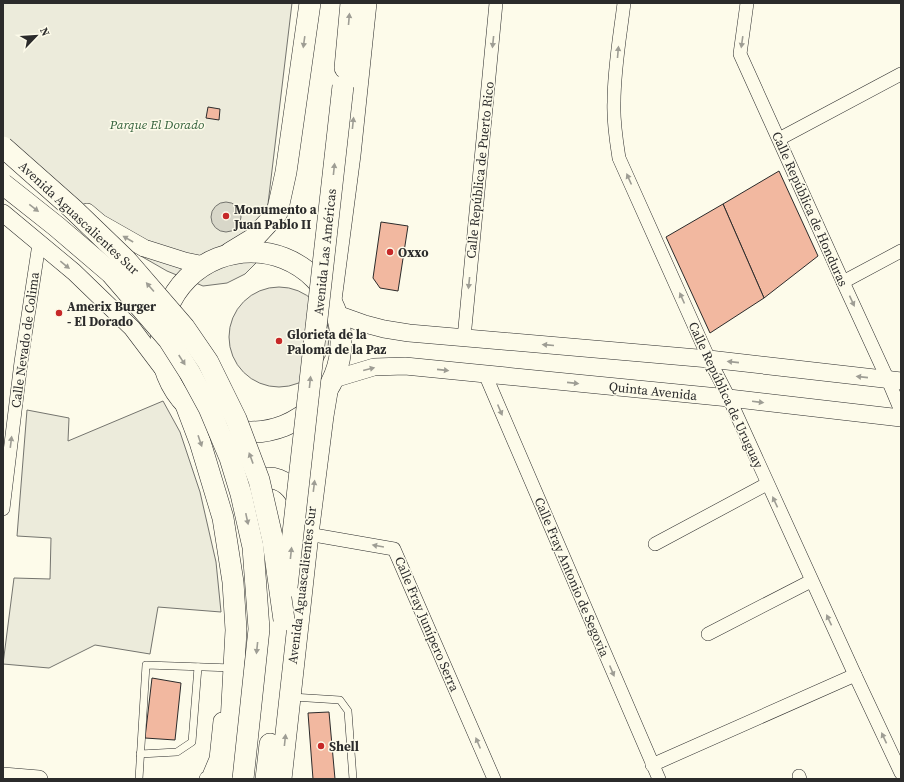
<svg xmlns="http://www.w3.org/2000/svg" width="904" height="782" viewBox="0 0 904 782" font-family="'Source Serif 4',serif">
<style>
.green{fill:#ecebdb;stroke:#74746e}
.parking{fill:#eceadb;stroke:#74746e}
.water{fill:#d8d7c9;stroke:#74746e}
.building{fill:#f2b8a0;stroke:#2b2b2b}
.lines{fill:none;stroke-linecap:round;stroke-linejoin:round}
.service-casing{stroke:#2b2b2b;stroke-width:8}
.minor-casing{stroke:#2b2b2b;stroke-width:14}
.tertiary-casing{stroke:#2b2b2b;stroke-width:18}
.primary-casing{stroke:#2b2b2b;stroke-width:22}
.service{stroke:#fdfbea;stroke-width:7}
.minor{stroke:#fdfbea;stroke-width:13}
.tertiary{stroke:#fdfbea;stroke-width:17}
.primary{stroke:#fdfbea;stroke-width:21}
.primary-bridge-casing{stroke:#2b2b2b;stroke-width:22;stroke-linecap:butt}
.primary-bridge{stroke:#fdfbea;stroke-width:21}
.oneway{fill:#9e9d94}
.poi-dot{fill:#c62828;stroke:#fdfbea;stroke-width:1.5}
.labels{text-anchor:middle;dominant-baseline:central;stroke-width:3;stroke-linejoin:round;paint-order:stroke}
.park-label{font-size:13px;font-style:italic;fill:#34623c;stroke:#fdfbea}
.street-label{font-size:13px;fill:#2b2b2b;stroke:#fdfbea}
.poi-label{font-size:13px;font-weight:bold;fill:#2b2b2b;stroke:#fdfbea;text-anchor:start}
</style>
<rect width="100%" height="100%" fill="#fdfbea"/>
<!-- green -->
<g class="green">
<path d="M3,3H292L262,254L258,261L245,274L227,283L203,286L167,271L106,236L3,142Z"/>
<path d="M163,401L180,432L200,492L216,562L221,612L158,607L150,654L95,645L49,668L3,664L14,578L50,579L51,538L17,536L27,410L69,418L68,441Z"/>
</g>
<!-- parking -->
<circle class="parking" cx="279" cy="337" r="50"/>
<!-- water -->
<circle class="water" cx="226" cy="217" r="15"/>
<!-- building -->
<g class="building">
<path d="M208,107L220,109L219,120L206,118Z"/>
<path d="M779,171L818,256L764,298L723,204Z"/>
<path d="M723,204L764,298L710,333L666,237Z"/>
<path d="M381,222L408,226L398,291L380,288L373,278Z"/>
<path d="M152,678L181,683L175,740L145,738Z"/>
<path d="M329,712L335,779H313L308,713Z"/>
</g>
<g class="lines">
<defs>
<g id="service">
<path d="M292,697L340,700L348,711L353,779"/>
<path d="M140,754L177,752L192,742L198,667"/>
<path d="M139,779L146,665L233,668"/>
</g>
<g id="minor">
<path d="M624,3C620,36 614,69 614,102C613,121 616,139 619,158L709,359L729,398L855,675L901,773"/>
<path d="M747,3L740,54L843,282L888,380L901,411"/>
<path d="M779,139L901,74"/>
<path d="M843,282L901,251"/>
<path d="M464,338L496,3"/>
<path d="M485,374L659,779"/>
<path d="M3,509L21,362L39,244"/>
<path d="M308,534L394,549L494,779"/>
<path d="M655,544L767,484"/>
<path d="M708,634L811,581"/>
<path d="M652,765L855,675"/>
<path d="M799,776L800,779"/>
</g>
<g id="tertiary">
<path d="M87,212L100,223L144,248L185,261L204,265"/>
<path d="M3,213L74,272L132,328L169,377"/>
<path d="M337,314L365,324L384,329L409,333L709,359L901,381"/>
<path d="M334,379L374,367L405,366L729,398L901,418"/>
<path d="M3,776L39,779"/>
<path d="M208,779L210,778L218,759L222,721"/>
</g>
<g id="primary">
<path d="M345,68L351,3"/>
<circle cx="251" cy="342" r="90"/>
<path d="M230,253L253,239L277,213L286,172L310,3"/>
<path d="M331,300L350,155L366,3"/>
<path d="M186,405L200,442L223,518L233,582L236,630L228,779"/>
<path d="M242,487C247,483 253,480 259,479C283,474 295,489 303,510"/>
<path d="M266,779L270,744"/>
<path d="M281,779L308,534L323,416L327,392"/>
</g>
</defs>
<!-- service casing -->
<use href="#service" class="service-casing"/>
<!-- minor casing -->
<use href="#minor" class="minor-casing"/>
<!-- tertiary casing -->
<use href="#tertiary" class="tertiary-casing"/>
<!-- primary casing -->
<use href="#primary" class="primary-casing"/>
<!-- service -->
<use href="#service" class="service"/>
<!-- minor -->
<use href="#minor" class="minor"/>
<!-- tertiary -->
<use href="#tertiary" class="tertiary"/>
<!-- primary -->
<use href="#primary" class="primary"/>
<defs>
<g id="primary-bridge">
<path d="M3,147L73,209L126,260L184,327L208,362L236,419L259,480L273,541L284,620"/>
<path d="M3,184L56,226L111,273L169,340L190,373L209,408L230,458L241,494L253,547L259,629L243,779"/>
<path d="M287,587L343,86"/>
</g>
</defs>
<!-- primary-bridge casing -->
<use href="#primary-bridge" class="primary-bridge-casing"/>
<!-- primary-bridge -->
<use href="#primary-bridge" class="primary-bridge"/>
</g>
<!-- one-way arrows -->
<defs><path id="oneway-solid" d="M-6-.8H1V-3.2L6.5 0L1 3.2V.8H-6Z"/></defs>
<g class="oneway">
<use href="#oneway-solid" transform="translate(349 19) rotate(-85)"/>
<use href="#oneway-solid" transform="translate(304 42) rotate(98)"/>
<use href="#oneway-solid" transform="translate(493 42) rotate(96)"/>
<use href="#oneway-solid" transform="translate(742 42) rotate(98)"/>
<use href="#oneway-solid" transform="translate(618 52) rotate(-85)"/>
<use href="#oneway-solid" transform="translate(353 123) rotate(-84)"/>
<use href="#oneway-solid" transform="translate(334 169) rotate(-84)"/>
<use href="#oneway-solid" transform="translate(629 179) rotate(-114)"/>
<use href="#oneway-solid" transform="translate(34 208) rotate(38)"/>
<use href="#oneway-solid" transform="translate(128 239) rotate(-150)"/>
<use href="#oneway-solid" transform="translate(65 265) rotate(39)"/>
<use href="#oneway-solid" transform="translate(469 283) rotate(96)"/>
<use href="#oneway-solid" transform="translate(150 287) rotate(-131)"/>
<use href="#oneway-solid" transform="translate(682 298) rotate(-114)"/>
<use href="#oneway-solid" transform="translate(852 301) rotate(65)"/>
<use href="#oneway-solid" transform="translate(548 345) rotate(-175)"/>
<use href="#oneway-solid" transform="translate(182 360) rotate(57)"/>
<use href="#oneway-solid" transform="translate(733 362) rotate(-174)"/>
<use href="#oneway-solid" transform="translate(369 369) rotate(-14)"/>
<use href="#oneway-solid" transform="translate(443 370) rotate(6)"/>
<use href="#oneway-solid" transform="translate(862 377) rotate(-174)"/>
<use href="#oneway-solid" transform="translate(310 382) rotate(-84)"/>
<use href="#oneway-solid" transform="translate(573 383) rotate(6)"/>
<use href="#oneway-solid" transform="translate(758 402) rotate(7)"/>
<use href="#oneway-solid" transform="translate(500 410) rotate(67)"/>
<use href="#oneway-solid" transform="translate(200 441) rotate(71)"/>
<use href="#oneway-solid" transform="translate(11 442) rotate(-83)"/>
<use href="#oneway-solid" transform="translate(251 458) rotate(-110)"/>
<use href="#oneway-solid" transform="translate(314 486) rotate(-83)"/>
<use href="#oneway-solid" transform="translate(775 502) rotate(-115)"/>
<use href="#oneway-solid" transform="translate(247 519) rotate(78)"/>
<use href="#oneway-solid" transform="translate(378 546) rotate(-170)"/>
<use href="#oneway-solid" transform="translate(291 553) rotate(-84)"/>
<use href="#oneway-solid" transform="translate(829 620) rotate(-115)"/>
<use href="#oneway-solid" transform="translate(257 648) rotate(96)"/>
<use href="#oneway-solid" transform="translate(612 671) rotate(67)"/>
<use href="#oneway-solid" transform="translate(884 738) rotate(-115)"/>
<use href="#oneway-solid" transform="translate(285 740) rotate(-84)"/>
<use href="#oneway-solid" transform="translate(478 743) rotate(-113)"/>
</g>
<!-- markers -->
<g class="poi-dot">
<circle cx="226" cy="216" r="4"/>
<circle cx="390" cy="252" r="4"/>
<circle cx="59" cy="313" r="4"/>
<circle cx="279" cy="341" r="4"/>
<circle cx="321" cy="746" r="4"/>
</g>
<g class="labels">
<!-- park labels -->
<g class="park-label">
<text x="157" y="124">Parque El Dorado</text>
</g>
<!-- street labels -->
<g class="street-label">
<text transform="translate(480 170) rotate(-84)">Calle República de Puerto Rico</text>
<text transform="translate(810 209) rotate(66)">Calle República de Honduras</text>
<text transform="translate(79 218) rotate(43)">Avenida Aguascalientes Sur</text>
<text transform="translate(325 252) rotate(-84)">Avenida Las Américas</text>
<text transform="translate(25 340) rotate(-82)">Calle Nevado de Colima</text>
<text transform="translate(653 391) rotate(6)">Quinta Avenida</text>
<text transform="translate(726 395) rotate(65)">Calle República de Uruguay</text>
<text transform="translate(572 577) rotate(67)">Calle Fray Antonio de Segovia</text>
<text transform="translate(302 585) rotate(-83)">Avenida Aguascalientes Sur</text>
<text transform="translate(427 624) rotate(67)">Calle Fray Junípero Serra</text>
</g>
<!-- poi labels -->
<g class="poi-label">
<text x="234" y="209">Monumento a<tspan x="234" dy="15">Juan Pablo II</tspan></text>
<text x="398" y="252">Oxxo</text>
<text x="67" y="306">Amerix Burger<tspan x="67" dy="15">- El Dorado</tspan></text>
<text x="287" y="334">Glorieta de la<tspan x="287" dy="15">Paloma de la Paz</tspan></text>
<text x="329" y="746">Shell</text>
</g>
</g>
<!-- border -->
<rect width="904" height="782" fill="none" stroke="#2b2b2b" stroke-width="8"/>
<!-- north arrow -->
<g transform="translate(36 36) rotate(65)" stroke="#fdfbea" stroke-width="3" paint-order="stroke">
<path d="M0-3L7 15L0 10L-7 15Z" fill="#2b2b2b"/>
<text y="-6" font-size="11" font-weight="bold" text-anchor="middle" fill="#2b2b2b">N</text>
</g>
</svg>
